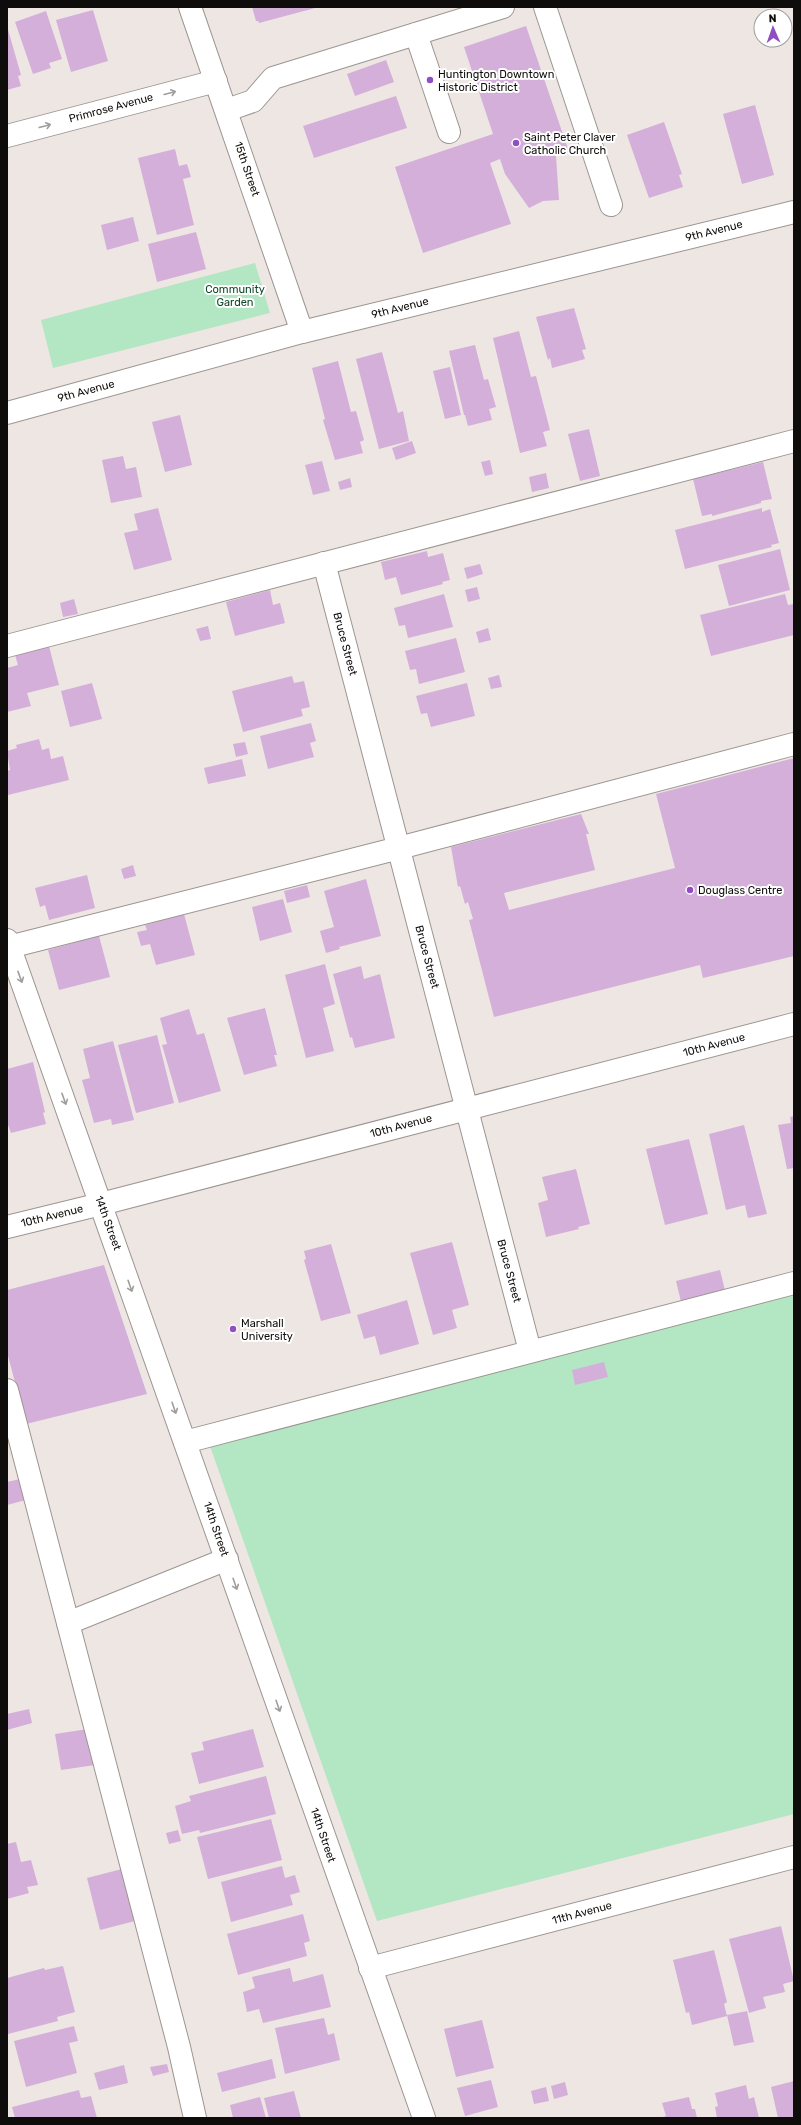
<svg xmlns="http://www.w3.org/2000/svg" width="801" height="2125" viewBox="0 0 801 2125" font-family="Rubik,sans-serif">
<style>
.green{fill:#b3e6c2}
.building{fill:#d4afda}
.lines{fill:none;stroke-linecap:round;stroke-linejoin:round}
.minor-casing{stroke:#9c9591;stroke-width:24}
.minor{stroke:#fff;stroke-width:22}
.oneway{stroke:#9f9e9d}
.poi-dot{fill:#914ec2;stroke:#fff;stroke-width:1.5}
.labels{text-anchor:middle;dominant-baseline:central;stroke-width:4;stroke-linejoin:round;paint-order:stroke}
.poi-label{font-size:11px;fill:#0f0d0b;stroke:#fff;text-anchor:start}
.street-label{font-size:11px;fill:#0f0d0b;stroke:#fff}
.park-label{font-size:11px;fill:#0e4827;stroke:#fff}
</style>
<rect width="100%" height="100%" fill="#eee6e2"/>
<!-- green -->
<g class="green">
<path d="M255,263L270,313L53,368L41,320Z"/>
<path d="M794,1295V1814L377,1921L210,1446Z"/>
</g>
<!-- building -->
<g class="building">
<path d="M252,7H319L259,23L258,21H256Z"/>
<path d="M93,10L108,61L71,72L56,20Z"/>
<path d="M46,11L62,59L49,63L51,68L33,74L15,22Z"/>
<path d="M7,26L21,75L18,76L21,86L7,90Z"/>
<path d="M526,26L569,152L556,156L559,200L543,201L529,208L505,174L500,159L490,163L511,224L423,253L395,167L493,134L464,47Z"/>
<path d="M386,60L394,82L355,96L347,74Z"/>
<path d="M396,96L407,128L314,158L303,126Z"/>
<path d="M755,105L774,175L742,184L723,114Z"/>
<path d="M664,122L682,174L679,175L683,187L649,198L627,135Z"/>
<path d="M175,149L179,166L187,164L191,177L183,179L194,225L157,235L138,158Z"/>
<path d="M133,217L139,241L107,250L101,225Z"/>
<path d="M196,232L206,269L157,282L148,244Z"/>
<path d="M574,308L586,349L582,350L585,359L552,368L550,358L548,360L536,317Z"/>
<path d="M519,331L531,377L536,376L550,430L543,432L547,446L520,453L493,338Z"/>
<path d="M475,345L484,380L488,379L496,407L489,409L492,420L468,426L465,415H464L449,351Z"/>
<path d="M382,352L398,413L403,411L409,441L379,449L356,359Z"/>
<path d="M338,361L351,412L356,411L364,440L360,442L363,453L335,460L323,420L325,419L312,368Z"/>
<path d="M450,367L461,415L445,419L433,371Z"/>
<path d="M180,415L192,465L165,472L152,422Z"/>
<path d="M589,429L600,476L580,481L568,434Z"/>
<path d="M412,441L416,453L396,460L392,448Z"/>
<path d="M123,456L126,469L136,467L142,497L111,503L102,460Z"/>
<path d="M490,460L493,474L485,476L481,462Z"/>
<path d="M322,461L330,491L313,495L305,465Z"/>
<path d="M763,462L772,499L761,501V503L712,516V514L702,516L693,479Z"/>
<path d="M546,473L549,488L532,492L529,477Z"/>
<path d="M350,478L352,487L340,490L338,482Z"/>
<path d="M158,508L172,560L134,570L124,533L138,530L134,514Z"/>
<path d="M762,508V512L770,509L779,543L771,545L772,547L685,569L675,530Z"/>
<path d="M780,549L790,590L729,606L718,565Z"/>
<path d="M427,551L428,557L443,553L450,580L442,582L443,584L401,595L396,577L385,580L381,562Z"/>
<path d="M480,564L483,574L467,579L464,568Z"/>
<path d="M477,587L480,599L468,602L465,590Z"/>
<path d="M270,590L273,605L280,603L285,623L235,636L226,602Z"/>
<path d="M444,594L453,627L408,638L405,625L399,626L394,608Z"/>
<path d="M785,594L788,605L794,604V635L711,656L700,615Z"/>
<path d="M74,599L78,614L63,617L60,603Z"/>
<path d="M208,626L211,639L200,641L196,629Z"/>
<path d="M488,628L491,640L479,643L476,632Z"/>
<path d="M456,638L465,672L419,684L416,669L410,670L405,651Z"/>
<path d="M49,646L59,685L27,693L31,706L7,712V668L18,665L15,655Z"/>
<path d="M499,675L502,687L491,689L488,678Z"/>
<path d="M292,676L294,683L304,681L310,707L301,709L303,716L243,732L232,691Z"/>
<path d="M92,683L102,719L70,727L61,691Z"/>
<path d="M467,683L475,716L431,727L427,713L421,714L416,696Z"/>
<path d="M311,723L316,741L310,743L314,757L268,769L260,736Z"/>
<path d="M39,739L42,750L49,748L51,759L63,756L69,780L8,795L7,771L10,770L7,751L17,748L16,745Z"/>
<path d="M245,742L248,754L236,757L233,744Z"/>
<path d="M794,758V956L703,978L700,965L494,1017L469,920L473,919L468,902L465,904L460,886L458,887L451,847L581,814L589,834H586L595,870L504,893L509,910L675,868L656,794Z"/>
<path d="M242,759L246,776L208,784L204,768Z"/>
<path d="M133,865L136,876L124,879L121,869Z"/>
<path d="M87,875L95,908L49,920L45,905L40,907L35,888Z"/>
<path d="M366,879L381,936L339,947L340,949L326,953L320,931L334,927L324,891Z"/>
<path d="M307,885L310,897L287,903L284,891Z"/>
<path d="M283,899L292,932L260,941L252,907Z"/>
<path d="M184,914L195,955L156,965L150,944L141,946L137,932L147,930L145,925Z"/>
<path d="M99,936L110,977L59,990L48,950Z"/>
<path d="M325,964L335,1004L323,1008L334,1051L306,1058L285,975Z"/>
<path d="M361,966L364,979L380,974L395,1038L355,1048L352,1037L350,1038L333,974Z"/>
<path d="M265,1008L277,1055H274L277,1066L244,1075L227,1018Z"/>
<path d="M189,1009L197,1035L204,1033L221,1091L179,1103L162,1045L167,1044L160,1018Z"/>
<path d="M157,1035L174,1103L136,1113L118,1045Z"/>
<path d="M113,1041L134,1120L112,1125L111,1119L94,1123L82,1080L90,1078L83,1049Z"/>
<path d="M33,1062L45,1112L43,1113L46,1124L11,1133L7,1122V1069Z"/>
<path d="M794,1116V1168L787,1169L778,1125L791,1123L790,1117Z"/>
<path d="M744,1125L767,1214L748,1218L745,1205L726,1210L709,1134Z"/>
<path d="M689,1139L708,1214L665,1225L646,1149Z"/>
<path d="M576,1169L590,1224L578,1227L579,1229L546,1237L538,1203L548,1200L542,1177Z"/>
<path d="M452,1242L469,1305L452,1310L457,1328L433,1335L410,1253Z"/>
<path d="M331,1244L351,1313L321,1321L304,1260L306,1259L304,1251Z"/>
<path d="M104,1265L147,1394L26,1424L7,1352V1290Z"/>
<path d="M720,1270L726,1295L682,1306L676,1281Z"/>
<path d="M407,1300L419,1344L380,1355L375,1336L364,1339L357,1315Z"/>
<path d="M604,1362L608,1377L575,1385L572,1370Z"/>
<path d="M20,1479L26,1500L7,1505V1482Z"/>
<path d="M29,1709L32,1723L7,1730V1714Z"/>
<path d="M88,1729L95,1765L61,1770L55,1734Z"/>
<path d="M253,1729L264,1767L199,1784L191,1753L204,1750L202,1742Z"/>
<path d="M266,1776L276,1814L200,1833L199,1830L182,1834L175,1806L191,1801L189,1796Z"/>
<path d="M271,1819L282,1860L208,1879L197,1837Z"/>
<path d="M178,1830L181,1841L169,1844L166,1833Z"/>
<path d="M16,1842L21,1862L31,1860L38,1885L27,1887L29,1893L7,1899V1844Z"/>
<path d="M282,1866L285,1878L295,1875L300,1892L290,1895L293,1905L231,1922L221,1882Z"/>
<path d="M122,1869L135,1921L100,1930L87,1878Z"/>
<path d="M303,1914L310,1941L304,1943L307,1956L238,1975L227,1934Z"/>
<path d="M781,1926L794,1981L783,1984L785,1992L763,1997L766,2008L749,2013L729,1939Z"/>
<path d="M714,1950L727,2002L724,2004L727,2016L692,2025L689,2012L686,2013L673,1960Z"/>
<path d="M63,1966L75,2012L57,2017L58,2021L8,2034L7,1978L44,1968L45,1970Z"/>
<path d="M290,1968L293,1982L323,1974L331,2007L263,2023L259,2009L247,2012L243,1992L255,1988L252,1977Z"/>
<path d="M747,2011L754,2042L734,2046L727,2015Z"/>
<path d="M324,2018L328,2035L334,2033L340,2060L285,2074L275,2028Z"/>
<path d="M482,2020L494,2068L456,2077L444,2029Z"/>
<path d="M74,2026L78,2041L69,2043L77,2073L26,2087L14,2041Z"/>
<path d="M272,2059L276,2078L222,2092L217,2073Z"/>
<path d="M167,2064L169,2072L153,2076L150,2067Z"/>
<path d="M124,2065L128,2083L99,2090L94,2073Z"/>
<path d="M491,2080L498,2107L465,2116L457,2088Z"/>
<path d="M794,2081V2118H778L771,2087Z"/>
<path d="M565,2082L568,2095L554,2099L551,2086Z"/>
<path d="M746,2085L749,2099L754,2097L759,2118H717L715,2107L718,2106L715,2093Z"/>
<path d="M546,2087L549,2101L534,2104L531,2091Z"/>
<path d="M79,2090L81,2098L91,2096L97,2118H15L12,2107Z"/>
<path d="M294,2091L301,2118H269L264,2098Z"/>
<path d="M260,2097L266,2118H233L230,2105Z"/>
<path d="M689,2097L692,2109H695L697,2118H660L666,2116L662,2103Z"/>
</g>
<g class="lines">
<defs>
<g id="minor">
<path d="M190,7L302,332"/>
<path d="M545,7L611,205"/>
<path d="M416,34L449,132"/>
<path d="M227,110L253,101L273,78L503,7"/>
<path d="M7,136L216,81"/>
<path d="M7,413L302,332L794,212"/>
<path d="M324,563L530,1351"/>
<path d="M7,646L794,441"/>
<path d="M7,940L424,2118"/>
<path d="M9,947L399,848L794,744"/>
<path d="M7,1227L101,1204L794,1024"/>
<path d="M7,1390L179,2047L195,2118"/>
<path d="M185,1442L794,1283"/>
<path d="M68,1623L227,1559"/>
<path d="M370,1968L794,1857"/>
</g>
</defs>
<!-- minor casing -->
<use href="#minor" class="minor-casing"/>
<!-- minor -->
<use href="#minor" class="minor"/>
</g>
<!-- one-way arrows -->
<defs><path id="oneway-shaft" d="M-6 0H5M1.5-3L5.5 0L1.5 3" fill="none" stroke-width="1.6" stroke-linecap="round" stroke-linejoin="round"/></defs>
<g class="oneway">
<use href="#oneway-shaft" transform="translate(170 93) rotate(-15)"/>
<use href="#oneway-shaft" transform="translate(45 126) rotate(-15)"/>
<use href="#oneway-shaft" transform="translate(20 977) rotate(70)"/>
<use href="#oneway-shaft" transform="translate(64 1099) rotate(70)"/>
<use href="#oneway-shaft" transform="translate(130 1286) rotate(71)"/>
<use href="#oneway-shaft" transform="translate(174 1408) rotate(71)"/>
<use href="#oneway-shaft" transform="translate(235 1584) rotate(71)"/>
<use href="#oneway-shaft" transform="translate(278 1706) rotate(71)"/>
</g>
<!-- markers -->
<g class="poi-dot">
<circle cx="430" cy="80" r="4"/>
<circle cx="516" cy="143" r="4"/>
<circle cx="690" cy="890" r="4"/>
<circle cx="233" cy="1329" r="4"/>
</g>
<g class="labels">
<!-- poi labels -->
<g class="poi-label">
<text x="438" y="74">Huntington Downtown<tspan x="438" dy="13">Historic District</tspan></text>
<text x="524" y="137">Saint Peter Claver<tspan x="524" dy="13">Catholic Church</tspan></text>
<text x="698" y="890">Douglass Centre</text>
<text x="241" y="1323">Marshall<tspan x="241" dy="13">University</tspan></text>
</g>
<!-- street labels -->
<g class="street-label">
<text transform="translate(111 108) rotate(-15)">Primrose Avenue</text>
<text transform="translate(247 169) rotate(71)">15th Street</text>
<text transform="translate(714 231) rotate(-14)">9th Avenue</text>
<text transform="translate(400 308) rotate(-14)">9th Avenue</text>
<text transform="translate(86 391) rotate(-15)">9th Avenue</text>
<text transform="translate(345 644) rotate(75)">Bruce Street</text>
<text transform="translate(427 957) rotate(75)">Bruce Street</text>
<text transform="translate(714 1045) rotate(-15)">10th Avenue</text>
<text transform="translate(401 1126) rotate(-15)">10th Avenue</text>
<text transform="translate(52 1216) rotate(-14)">10th Avenue</text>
<text transform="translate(108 1223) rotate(70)">14th Street</text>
<text transform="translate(509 1271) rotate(75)">Bruce Street</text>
<text transform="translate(216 1529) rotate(71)">14th Street</text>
<text transform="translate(323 1835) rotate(71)">14th Street</text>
<text transform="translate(582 1913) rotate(-15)">11th Avenue</text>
</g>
<!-- park labels -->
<g class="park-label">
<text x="235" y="289">Community<tspan x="235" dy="13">Garden</tspan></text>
</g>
</g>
<!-- border -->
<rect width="801" height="2125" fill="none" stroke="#0f0d0b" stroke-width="16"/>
<!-- north arrow -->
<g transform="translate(773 28) rotate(358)"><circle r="19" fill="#ffffff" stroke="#9f9e9d"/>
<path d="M0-3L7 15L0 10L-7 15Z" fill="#914ec2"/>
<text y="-6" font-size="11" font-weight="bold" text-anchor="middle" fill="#0f0d0b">N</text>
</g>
</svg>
